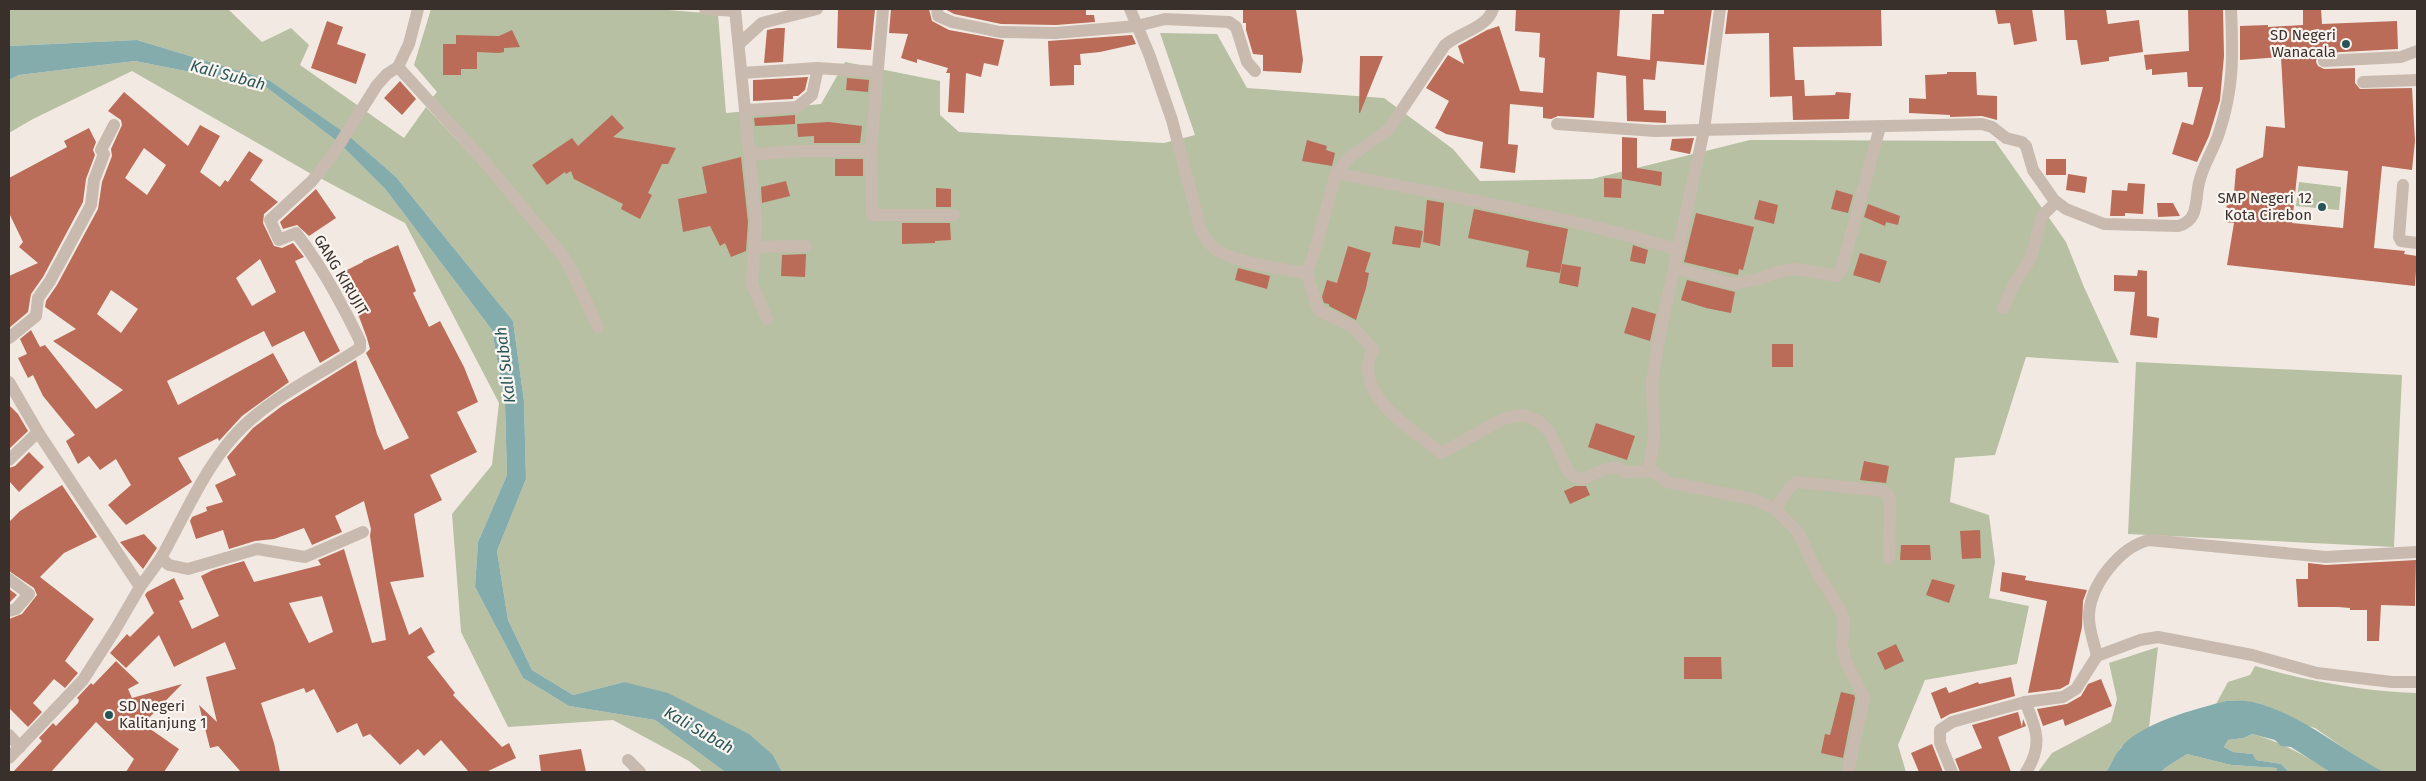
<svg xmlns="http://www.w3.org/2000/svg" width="2426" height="781" viewBox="0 0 2426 781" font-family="'Fira Sans',sans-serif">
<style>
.green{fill:#b7c0a3}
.water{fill:#84acac}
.building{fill:#ba6c58;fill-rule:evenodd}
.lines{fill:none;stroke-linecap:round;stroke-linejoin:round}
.minor{stroke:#c9baaf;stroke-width:12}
.poi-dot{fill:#255556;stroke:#f9f4ef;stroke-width:2}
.labels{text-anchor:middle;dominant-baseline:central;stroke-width:4.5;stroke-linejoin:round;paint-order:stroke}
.poi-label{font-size:15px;fill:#39302c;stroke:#f9f4ef;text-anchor:end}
.street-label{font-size:15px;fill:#39302c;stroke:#f9f4ef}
.water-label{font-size:16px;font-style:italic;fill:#255556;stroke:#f9f4ef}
</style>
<rect width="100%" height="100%" fill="#f2eae2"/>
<!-- green -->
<g class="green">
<path d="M9,9H228L262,42L291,28L309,45L300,65L360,107L344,133L269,80L137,40L9,46Z"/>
<path d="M431,9H655L718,14L726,113L821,104L845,62L940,81V115L959,132L1164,143L1195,135L1160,33L1217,34L1247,88L1384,98L1453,149L1480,181L1592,179L1750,140L1995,141L2066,242L2084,287L2119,363L2026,357L1995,455L1955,458L1950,502L1989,515L1995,562L1989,598L2029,606L2017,664L1925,680L1898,745L1906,772H782L773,755L624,682L573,695L532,670L508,620L497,551L526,479L524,401L513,321L396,177L349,136L364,110L404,138L426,107L574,265L432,98L437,92L414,65Z"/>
<path d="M135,61L266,87L338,142L313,175L132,71L33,119L9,133V80L19,75Z"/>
<path d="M342,146L386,190L492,330L505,405L507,475L478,542L475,587L523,678L569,706L655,720L725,772H703L689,761L613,720L508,727L461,632L452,514L492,465L499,403L405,223L318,177Z"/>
<path d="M2299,182L2341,187L2339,210L2296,206Z"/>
<path d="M2136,362L2402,375L2394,547L2128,534Z"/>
<path d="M2158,647L2149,728L2121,747L2106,772H2038L2052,753L2111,722L2117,699L2109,663Z"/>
<path d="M2255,666C2308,681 2362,691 2417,693V772H2384L2364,762L2315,728L2226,701L2216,704L2228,682L2250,675Z"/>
<path d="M2252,734C2281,742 2305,755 2330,772H2289L2281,764L2256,760L2253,754L2233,752L2224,747L2228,740L2244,738Z"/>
<path d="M2187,754L2231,765L2277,768V772H2161L2165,768Z"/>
</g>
<!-- water -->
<g class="water">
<path d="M137,40L269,80L349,136L396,177L513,321L524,401L526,479L497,551L508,620L532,670L573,695L624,682L668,693L749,734L773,755L782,772H725L655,720L569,706L523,678L475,587L478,542L507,475L505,405L492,330L386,190L338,142L266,87L135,61L19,75L9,80V46Z"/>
<path d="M2226,701C2234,701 2244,700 2252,702C2303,714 2339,749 2384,772H2330L2291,747L2281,746L2275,740L2252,734L2244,738L2228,740L2224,747L2233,752L2253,754L2256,760L2281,764L2289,772H2277V768L2231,765L2187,754L2165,768L2161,772H2106C2111,765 2114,756 2120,749C2139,723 2196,709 2226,701Z"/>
</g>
<!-- building -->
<g class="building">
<path d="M838,9H875L871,50L837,48Z"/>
<path d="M891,9H929L932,21L949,30L1004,40L998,66L984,63L981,77L966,73L964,113L948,112L950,73H946L948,68L917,59V63L901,58L908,34L889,33Z"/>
<path d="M945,9H1086V15H1094L1095,22L1056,25L1001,24L954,14Z"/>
<path d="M1296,9L1303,60L1301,73L1263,71V55L1253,54L1246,30V23H1243V10Z"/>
<path d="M1516,9H1620L1617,56L1650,60L1652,14H1664V9H1712L1704,65L1657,61L1655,80L1643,79L1644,110L1666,111V123L1627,121L1626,76L1597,72L1594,118L1558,116L1551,119L1543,118V107L1510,104L1508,144L1518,145L1515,173L1480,168L1483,142L1446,134L1435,128L1449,101L1426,88L1448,55L1464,64L1458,46L1487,30L1499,26L1520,91L1543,93L1545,58L1539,57L1540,33L1515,31Z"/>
<path d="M1728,9H1881L1882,46L1793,47L1795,80H1804L1805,96L1835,95L1836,92L1851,93L1849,119L1793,120L1792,96L1770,97L1769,33L1725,34Z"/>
<path d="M1995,9H2032L2037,41L2014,45L2010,23L1998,24Z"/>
<path d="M2064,9H2106L2108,24L2139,20L2143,52L2109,57V61L2081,65L2077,40H2066Z"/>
<path d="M2188,9H2223L2224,56L2220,100L2209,136L2197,162L2172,154L2182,122L2193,125L2203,87H2188L2187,72L2152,75V69L2146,70L2144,55L2189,51Z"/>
<path d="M2303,9H2321L2322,24L2397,21L2398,49L2324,53L2317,57L2316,62L2318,66L2324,69L2355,68V83L2360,89L2412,88L2415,141L2412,170L2382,166L2374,248L2405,251L2404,254L2417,256L2415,286L2227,265L2234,223L2225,222L2228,192L2234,193L2236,169L2263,157L2266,126L2285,128L2281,57L2240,60V26L2268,25V27L2303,25ZM2298,166L2348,171L2343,228L2292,223Z"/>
<path d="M327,21L343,27L337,44L366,54L356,84L311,68Z"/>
<path d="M777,28H785L783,62L764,63L767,30Z"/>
<path d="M512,30L520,47L504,48V52L499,53L477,52V69H461V75H443V44H456V35L499,36Z"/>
<path d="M1132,35L1136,44L1100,52L1080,54L1081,65H1074V85L1050,86L1048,41Z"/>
<path d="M1360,56H1383L1360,113H1359Z"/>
<path d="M1947,72H1976L1977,95L1997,96V120L1982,116L1950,117V115L1909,113V98L1926,99L1925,75L1947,74Z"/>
<path d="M808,77L805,90L798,96H793V99L753,101V80Z"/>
<path d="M847,78L869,80L868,92L846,90Z"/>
<path d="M400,81L416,99L402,115L384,98Z"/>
<path d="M124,92L188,146L200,125L220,136L200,172L220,187L225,180L228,182L249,151L263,160L250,180L278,202L264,214L263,223L274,246L282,248L293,243L304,257L295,261L340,351L320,363L304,331L272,347L264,331L167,381L178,405L273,353L289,382L242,416L219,441L218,438L178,458L192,482L126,525L108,505L131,485L116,459L100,470L89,456L78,464L66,441L75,435L43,396L33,375L28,378L18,358L27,354L20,339L31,330L40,347L45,345L96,409L123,390L53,341L76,329L45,307L46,301L57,285L98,209L102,182L112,156L111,149L122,125L121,120L108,111ZM144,148L166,165L147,195L125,178ZM260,259L276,292L252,306L236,278ZM111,290L138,309L121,333L97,314Z"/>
<path d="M612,115L624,128L613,137L676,148L668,164H662L648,193L652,195L640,219L621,209L623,204L574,179L571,171L566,174L565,172L547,185L532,165L572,138L578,146Z"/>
<path d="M795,115V124L755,126L754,118Z"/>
<path d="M829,122L862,126L860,143H814V136L798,137L797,124Z"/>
<path d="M89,128L96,142L93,150L95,155L86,179L83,202L43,277L31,294L28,312L9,328V276L38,263L19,247L23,242L9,213V178L67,147L64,141Z"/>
<path d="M1622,137L1637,138V168L1662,172L1661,186L1622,179L1621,198L1604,197V178L1622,179Z"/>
<path d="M1694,138L1690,154L1670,150L1672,139Z"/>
<path d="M1307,140L1327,146L1326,150L1335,153L1332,166L1302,161Z"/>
<path d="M741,157L748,222L746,251L731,257L725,243L720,246L710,226L683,232L678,199L707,193L702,167Z"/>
<rect x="835" y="159" width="28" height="17"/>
<rect x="2046" y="159" width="20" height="16"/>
<path d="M2068,174L2087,177L2085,193L2066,190Z"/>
<path d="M786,181L790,196L762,203L761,187Z"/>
<path d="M2128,183L2145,184L2143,214L2125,213V216H2110L2112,190L2127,191Z"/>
<path d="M936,188L951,189V207H936Z"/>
<path d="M316,189L336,218L309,236L297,225L283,229L280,222Z"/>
<path d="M1836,190L1853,195L1848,213L1831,209Z"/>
<path d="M1427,200L1444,203L1440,246L1423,242Z"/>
<path d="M1759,200L1778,205L1774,224L1754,219Z"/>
<path d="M2157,203H2173L2180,216L2158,217Z"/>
<path d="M1868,204L1900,216L1898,225L1886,222L1885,226L1864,217Z"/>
<path d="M1474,209L1568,229L1560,273L1526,267L1529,251L1468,238Z"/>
<path d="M1696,213L1754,227L1743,270L1739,269L1738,275L1684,262Z"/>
<path d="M902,223H950L951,240L935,241V243L902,244Z"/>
<path d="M1395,226L1423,231L1420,248L1392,244Z"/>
<path d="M398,245L416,291L413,293L429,327L440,321L464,367L478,402L457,412L477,452L430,475L442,500L414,514L424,577L390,582L409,635L421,627L435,652L427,657L455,693L453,695L502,747L509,743L516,758L486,772H469L441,740L424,756L418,749L400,765L370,734L363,737L357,723L337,733L314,689L306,693L304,688L261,703L274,743L280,772H241L218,746L210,748L199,705L217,722L206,677L236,669L225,642L174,667L159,635L126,668L110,653L127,634L130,637L154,613L145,595L147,592L174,578L184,599L179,601L192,629L219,616L201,576L213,570L244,561L254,582L321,565L318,560L344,549L372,643L386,640L370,536L371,529L364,501L335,516L342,532L312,545L304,528L274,539L255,541L229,549L223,530L196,539L190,521L192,517L207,511L206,507L223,502L215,485L236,475L227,457L253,428L282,406L356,360L377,434L384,450L409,438L366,353L370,349L367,338L352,298L348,300L335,276L363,262V261ZM322,596L333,632L309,643L289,603Z"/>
<path d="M1633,245L1648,250L1645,264L1630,261Z"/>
<path d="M1348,246L1371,253L1365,272L1369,273L1366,288L1356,320L1329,306V304L1324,303L1322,297L1327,280L1337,283Z"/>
<path d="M1860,253L1887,261L1880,283L1853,275Z"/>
<path d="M806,254L805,277L781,276L782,255Z"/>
<path d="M1562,264L1581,267L1578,287L1559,283Z"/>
<path d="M1238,268L1270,276L1267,289L1235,280Z"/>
<path d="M2138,270L2147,271V316L2159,318L2157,338L2130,335L2135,292L2114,291V275L2137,276Z"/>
<path d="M1687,280L1735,292L1731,313L1706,308L1681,300Z"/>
<path d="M1632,307L1656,314L1650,341L1624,333Z"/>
<rect x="1772" y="344" width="21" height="23"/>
<path d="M9,405L18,414L28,431L9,449Z"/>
<path d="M1596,423L1635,436L1627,460L1588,447Z"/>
<path d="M29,452L44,467L19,492L9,481V468L15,466Z"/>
<path d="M1864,461L1889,466L1886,483L1860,480Z"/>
<path d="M62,485L97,537L64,553L40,577L94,619L65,661L78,673L65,688L54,679L33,703L42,712L28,727L9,708V619L22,614L37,595L34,588L9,571V522L20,511Z"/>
<path d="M1575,486H1586L1590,495L1570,504L1564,491Z"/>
<path d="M1980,530L1981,558L1962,559L1960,531Z"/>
<path d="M144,534L157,548L143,569L120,542Z"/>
<path d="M1901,545H1930L1931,560H1900Z"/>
<path d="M2416,560L2415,606L2381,605L2379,641H2367V610H2350V608L2338,607H2298L2296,579H2308V563L2326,565Z"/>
<path d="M2002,572L2026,576L2025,580L2087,590L2083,601L2082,627L2069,684L2060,689L2028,693L2047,601L2000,591Z"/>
<path d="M1932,579L1955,585L1949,603L1926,595Z"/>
<path d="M9,589L17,595L9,603Z"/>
<path d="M1896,644L1904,661L1885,670L1877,653Z"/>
<path d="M1684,657H1721L1722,679H1684Z"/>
<path d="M116,661L139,683L128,689L132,698L182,684L143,724L179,749L164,772H126L134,759L96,722L51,772H13L42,741L39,738L53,723L56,726L78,703L79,700L77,698L91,683L93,685Z"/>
<path d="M2011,677L2015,696L1950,714L1941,719L1931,693L1946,687L1949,693L1978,682L1979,684Z"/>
<path d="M2101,679L2112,706L2065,726L2063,719L2043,726L2037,709L2067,704L2081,696L2088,684Z"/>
<path d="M1841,692L1854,695L1855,698L1843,758L1821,753L1825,734L1830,735Z"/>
<path d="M2018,712L2022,727L2023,719L2026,726L1998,737L2011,772H1960L1955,759L1982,748L1972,725Z"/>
<path d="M1932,744L1943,772H1919L1911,753Z"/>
<path d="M581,749L586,772H541L539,755Z"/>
</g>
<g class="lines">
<!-- minor -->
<g class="minor">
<path d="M705,9L735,11"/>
<path d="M735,9L756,222L752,284L767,319"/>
<path d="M883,9L871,151L872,215H954"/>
<path d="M937,9L938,16L952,22L1000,32L1056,33L1137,26L1165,19L1229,22L1236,27L1247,62L1255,71"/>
<path d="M1130,9L1149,54L1172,120L1201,231C1205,238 1209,245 1215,249C1234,262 1284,270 1307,273"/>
<path d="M1493,9C1487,28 1460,32 1445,45L1389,129L1350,157L1336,173L1316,247L1307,273L1317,307L1320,311L1353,327L1373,349C1350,395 1412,428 1441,453L1505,418L1523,415L1538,421L1549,431L1568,471L1575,477L1582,479L1609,468H1618L1627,472L1651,471"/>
<path d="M1720,9L1704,130L1659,338L1652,382L1654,439L1649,468L1667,482L1753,499L1775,509L1798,532L1818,574L1841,611L1844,621L1842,646L1846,662L1864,697L1848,772"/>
<path d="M739,44L762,23L817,9"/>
<path d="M2324,61L2401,57L2417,51"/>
<path d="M398,67L484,161L563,256L571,269L598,327"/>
<path d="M742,73L817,68L878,72"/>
<path d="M2363,82L2417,80"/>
<path d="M746,110L797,107L812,95L818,68"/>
<path d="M1557,124L1655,131L1982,124L1992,127L2006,138L2022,142L2026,146L2033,170L2054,200L2066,209L2104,224L2178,226C2201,220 2194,198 2200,179C2204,163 2214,149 2219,133C2234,88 2233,55 2231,9"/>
<path d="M750,152L760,154L797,151H871"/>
<path d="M1336,173C1451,197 1567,216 1679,250"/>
<path d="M2403,185L2399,237L2401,241L2417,243"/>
<path d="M755,247L806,246"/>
<path d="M1675,268L1734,284L1758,279L1781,271L1795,269L1837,276L1842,268L1880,127"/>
<path d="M2003,308L2015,282L2031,258L2042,216L2056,202"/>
<path d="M9,338L36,316L38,298L50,281L91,205L94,180L104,154L101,150L114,125"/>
<path d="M9,382L38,432L140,587"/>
<path d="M9,460L38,432"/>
<path d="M1775,509L1790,487L1797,482L1884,491L1889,496L1890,504L1889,558"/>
<path d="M161,558C184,517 203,471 234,436C268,398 318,376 360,348V341C342,304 322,266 296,233L279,240L270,220L312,181L334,153L377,85L387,74L398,67L409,44L418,9"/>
<path d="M9,579L29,594L16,609L9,611"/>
<path d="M2097,656C2094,642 2088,628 2089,614C2091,584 2120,547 2149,540L2326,557L2417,552"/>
<path d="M2025,702C2037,729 2043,746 2026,772"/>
<path d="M9,735L20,747"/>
<path d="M9,758L83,680L115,630L140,587L161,558L169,565L188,569L257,549L305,557L363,532"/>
<path d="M628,760L640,772"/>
<path d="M1952,772L1940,743V730L1952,722L2025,702L2063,697L2076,689L2097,656L2140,640L2158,637L2252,655L2317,673L2392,682H2417"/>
</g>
</g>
<!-- markers -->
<g class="poi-dot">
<circle cx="2346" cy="44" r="5"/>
<circle cx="2322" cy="207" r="5"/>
<circle cx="109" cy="715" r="5"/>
</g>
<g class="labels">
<!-- poi labels -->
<g class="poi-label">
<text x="2336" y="35">SD Negeri<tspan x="2336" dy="17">Wanacala</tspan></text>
<text x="2312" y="198">SMP Negeri 12<tspan x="2312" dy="17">Kota Cirebon</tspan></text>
<text x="119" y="706" text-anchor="start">SD Negeri<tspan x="119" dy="17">Kalitanjung 1</tspan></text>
</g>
<!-- street labels -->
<g class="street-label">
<text transform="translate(341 275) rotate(59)">GANG KIRUJIT</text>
</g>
<!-- water labels -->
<g class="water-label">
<text transform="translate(228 75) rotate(15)">Kali Subah</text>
<text transform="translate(505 365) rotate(-97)">Kali Subah</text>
<text transform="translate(699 730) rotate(30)">Kali Subah</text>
</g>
</g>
<!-- border -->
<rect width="2426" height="781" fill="none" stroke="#39302c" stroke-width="20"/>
</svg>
